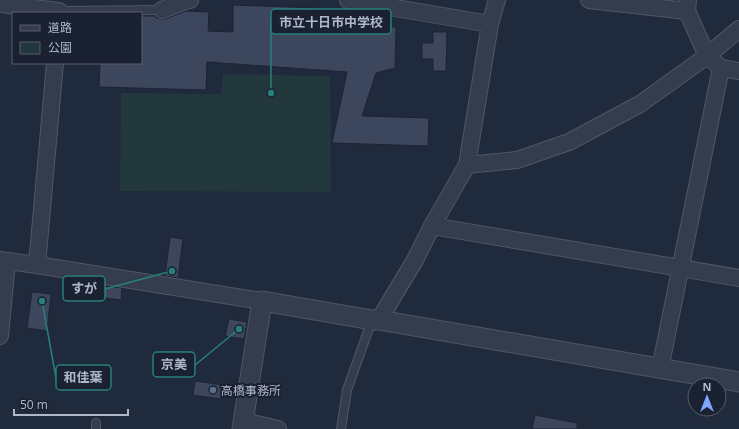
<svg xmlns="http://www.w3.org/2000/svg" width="739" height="429" viewBox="0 0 739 429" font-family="'Open Sans','Noto Sans JP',sans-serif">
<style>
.green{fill:#22383d}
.building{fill:#3c465d;stroke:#1c2333}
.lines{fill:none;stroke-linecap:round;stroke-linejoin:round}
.service-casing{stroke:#4f5767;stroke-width:10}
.minor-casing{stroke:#4f5767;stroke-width:18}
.tertiary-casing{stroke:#4f5767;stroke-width:21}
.service{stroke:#343c4d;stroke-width:8}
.minor{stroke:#343c4d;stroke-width:16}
.tertiary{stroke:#343c4d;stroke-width:19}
.service-dot{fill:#5c6f8a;stroke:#1a2131;stroke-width:1.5}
.labels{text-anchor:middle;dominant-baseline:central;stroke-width:4;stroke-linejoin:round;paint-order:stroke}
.poi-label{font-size:12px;fill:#afb7c8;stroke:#1a2131;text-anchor:start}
.leader{fill:none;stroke:#27807c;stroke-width:1.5}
.callout-dot{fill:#27807c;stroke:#1a2131;stroke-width:1.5}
.callout{fill:#1a2131;stroke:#27807c;stroke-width:1.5}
.callout-label{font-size:13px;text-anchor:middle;font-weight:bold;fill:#afb7c8}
</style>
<rect width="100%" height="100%" fill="#202a3d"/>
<!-- green -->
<path class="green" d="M223,74L330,76L331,192L120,191L121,93L221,94Z"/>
<!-- building -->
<g class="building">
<path d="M233,5L318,8L317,25L396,27L395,68L376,73L362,116L429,118L428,146L332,143L347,72L207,62L206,90L99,87L100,63H141V16H155L156,18L161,19H165L186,11L209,12L208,31L233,32Z"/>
<path d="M433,32H447L446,71H433V59H422V43H433Z"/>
<path d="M170,237L183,239L178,278L165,276Z"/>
<path d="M105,286L122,288L121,300L104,298Z"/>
<path d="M32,292L51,294L47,331L27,328Z"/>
<path d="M229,319L247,322L244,339L225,336Z"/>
<path d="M195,381L223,385L221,399L193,395Z"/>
<path d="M535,415L577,423V429H532Z"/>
</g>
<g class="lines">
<defs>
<g id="service">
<path d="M59,11L162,10"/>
<path d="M96,429V423"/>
<path d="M341,429L347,390L372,320"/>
</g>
<g id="minor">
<path d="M348,0L490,24"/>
<path d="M589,0L687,11"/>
<path d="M688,0L687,11L707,56L721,68L739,71"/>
<path d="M0,4L59,11V13"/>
<path d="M162,10L185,1L190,0"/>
<path d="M467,165L517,160L569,142L640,104L707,56L739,29"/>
<path d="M432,226L739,278"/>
<path d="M0,260L37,265L262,301"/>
<path d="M37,265L55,63"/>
<path d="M379,320L415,260L432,226L467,165L490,24L497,0"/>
<path d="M0,336L7,261"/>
<path d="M660,369L721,68"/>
<path d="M243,421L278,429"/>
</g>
<path id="tertiary" d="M242,429L262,301L372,320H379L739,382"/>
</defs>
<!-- service casing -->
<use href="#service" class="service-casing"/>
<!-- minor casing -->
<use href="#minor" class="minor-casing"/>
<!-- tertiary casing -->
<use href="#tertiary" class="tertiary-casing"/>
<!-- service -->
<use href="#service" class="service"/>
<!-- minor -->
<use href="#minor" class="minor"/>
<!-- tertiary -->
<use href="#tertiary" class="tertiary"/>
</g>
<!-- markers -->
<circle class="service-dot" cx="213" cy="390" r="4"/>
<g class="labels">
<!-- poi labels -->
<g class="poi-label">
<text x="221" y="390">高橋事務所</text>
</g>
</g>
<!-- callouts -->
<path class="leader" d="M271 93L271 22M172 271L105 289M239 329L195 365M42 301L56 378"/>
<g class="callout-dot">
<circle cx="271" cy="93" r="4"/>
<circle cx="172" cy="271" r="4"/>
<circle cx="239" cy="329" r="4"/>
<circle cx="42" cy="301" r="4"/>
</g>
<g class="callout">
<rect x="271" y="9" width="120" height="25" rx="4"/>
<rect x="63" y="276" width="42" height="25" rx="4"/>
<rect x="153" y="352" width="42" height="25" rx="4"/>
<rect x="56" y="365" width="55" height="25" rx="4"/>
</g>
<g class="callout-label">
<text x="331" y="27">市立十日市中学校</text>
<text x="84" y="293">すが</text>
<text x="174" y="369">京美</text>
<text x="83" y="382">和佳葉</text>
</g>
<!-- legend -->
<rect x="12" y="12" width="130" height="52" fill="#1a2131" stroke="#565d6d"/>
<rect x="20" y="25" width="20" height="6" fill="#343c4d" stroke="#565d6d"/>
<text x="48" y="32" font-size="12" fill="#afb7c8">道路</text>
<rect x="20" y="42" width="20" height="12" fill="#22383d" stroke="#565d6d"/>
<text x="48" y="52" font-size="12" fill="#afb7c8">公園</text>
<!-- north arrow -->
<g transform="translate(707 397)"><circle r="19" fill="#1a2131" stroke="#565d6d"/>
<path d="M0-3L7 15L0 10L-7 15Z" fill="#7ea5ff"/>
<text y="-6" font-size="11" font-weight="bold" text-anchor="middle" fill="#afb7c8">N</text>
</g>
<!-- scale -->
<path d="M14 409v6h114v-6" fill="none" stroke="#afb7c8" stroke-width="2"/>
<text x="20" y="409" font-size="12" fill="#afb7c8" stroke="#1a2131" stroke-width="3" paint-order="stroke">50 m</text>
</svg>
